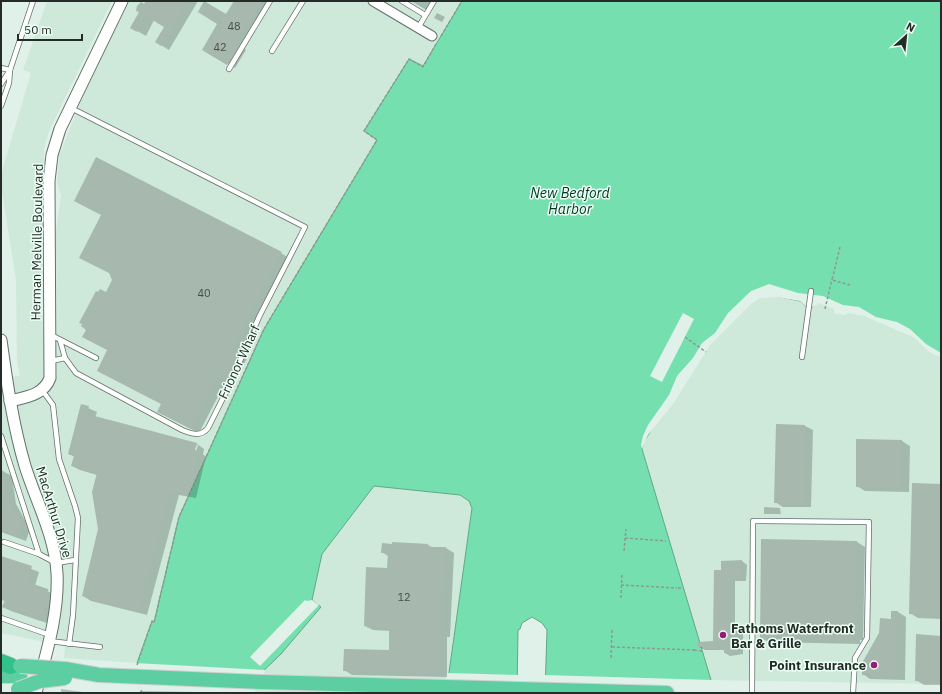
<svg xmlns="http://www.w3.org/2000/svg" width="942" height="694" viewBox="0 0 942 694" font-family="'IBM Plex Sans',sans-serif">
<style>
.built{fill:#cee8da}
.water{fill:#76dfaf;stroke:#5ea986}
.pier{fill:#dff1e8}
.shadow{fill:#0003;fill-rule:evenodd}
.building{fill:#a7b8af}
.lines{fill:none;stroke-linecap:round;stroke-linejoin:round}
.service-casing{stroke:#627269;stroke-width:6}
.minor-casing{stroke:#627269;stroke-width:11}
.tertiary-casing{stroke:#627269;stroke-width:13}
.trunk-casing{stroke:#cfd0d0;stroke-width:16}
.motorway-casing{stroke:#cfd0d0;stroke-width:18}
.path{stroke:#8d9a94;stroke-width:1.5;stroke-dasharray:3 2;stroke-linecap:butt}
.service{stroke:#fff;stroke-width:4.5}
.minor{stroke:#fff;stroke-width:9}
.tertiary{stroke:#fff;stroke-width:11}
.trunk{stroke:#5ccea2;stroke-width:14}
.motorway{stroke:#33c18b;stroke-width:16}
.trunk-bridge-casing{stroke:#cfd0d0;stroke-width:16;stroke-linecap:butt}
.trunk-bridge{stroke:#5ccea2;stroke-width:14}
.poi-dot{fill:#971c75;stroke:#ecfff5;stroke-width:1.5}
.labels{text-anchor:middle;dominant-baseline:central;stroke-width:3;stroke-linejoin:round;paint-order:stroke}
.number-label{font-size:11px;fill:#464e4a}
.street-label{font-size:13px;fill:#252b28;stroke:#ecfff5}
.poi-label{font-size:13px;font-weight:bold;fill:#252b28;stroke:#ecfff5;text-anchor:start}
.water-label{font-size:14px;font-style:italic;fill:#043523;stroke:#ecfff5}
</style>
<rect width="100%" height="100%" fill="#dff1e8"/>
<!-- built -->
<g class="built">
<path d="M47,1H112L49,131L44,149L41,311L42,313L45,371L43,376H57L56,231L61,195L57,183L59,156L82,98L128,1H462L423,67L409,59L364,131L377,140L264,329L179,517L154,623L151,621L137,663L64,658L65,646L1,633V377L20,376L17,360L16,280L1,185V175L31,73L23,70Z"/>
<path d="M762,296L818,300L865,314L915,337L941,358V684L711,680L642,449L646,439L709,342L752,301Z"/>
<path d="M374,486L460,495L469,501L472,508L447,687L443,693H253L255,679L281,654L321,607L312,600L322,554Z"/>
</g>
<!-- water -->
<path class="water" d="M462,1H941V358L915,336L875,319L818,300L813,307L805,306L800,301L775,296H762L752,301L709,342L655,424L644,442L642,449L711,680V693H545L547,630L542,623L532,617L522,623L520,629L518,630L517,693L447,687L472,508L469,501L460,495L374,486L322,554L312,600L321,607L281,654L255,679L253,693H141L137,663L152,621L154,622L179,517L264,329L377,140L364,131L409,59L423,66Z"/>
<!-- pier -->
<g class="pier">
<path d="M769,284L798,293L823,296L843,305L859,307L876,317L897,322L910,329L926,344L941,353V358L929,352L915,338L864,316L848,313L845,315L838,314L834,313V309L819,303L813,307L805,306L800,301L776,297L760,298L750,305L711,344L673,404L648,435L642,449L641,445L643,436L648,425L669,395L677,376L693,358L702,343L715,333L728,313L751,291Z"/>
<path d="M683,313L694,319L662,382L650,376Z"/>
<path d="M305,600L307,601L312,600L319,605L260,666L250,657Z"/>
<path d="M135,663L265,670L264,674L257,680L255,693L140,691Z"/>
<path d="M447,673L519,675V693L445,687Z"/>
<path d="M544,675L713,680V693H543Z"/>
</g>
<!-- shadow -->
<g class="shadow">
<path d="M147,1H198L169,50L156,42L165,27L154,20L146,36L132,28Z"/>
<path d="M235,1H272L244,48L246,50L235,68L203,49Z"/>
<path d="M411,1H434L428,11Z"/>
<path d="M437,13L445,17L442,22L434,18Z"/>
<path d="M281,253L289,258L240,354L247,359L232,384L226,381L199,433L166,416L162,404L109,350L106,293Z"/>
<path d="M81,405L97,412L95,418L197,444L204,449L203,455L206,456L196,498L179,495L147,615L91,601L83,596L99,529L97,475L80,470L72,466L75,457L69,454ZM195,445H198L195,455L193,454Z"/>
<path d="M805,426L813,430L811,507H783L775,502Z"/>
<path d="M902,441L910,446L909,492L865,491L857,486Z"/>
<path d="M1,470L12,476L16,504L30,529L26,541L1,532Z"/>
<path d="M941,485V619L918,618L910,613Z"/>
<path d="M780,509L781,514L765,513Z"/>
<path d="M857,542L865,547L863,640H860V644L769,642L761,638Z"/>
<path d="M393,543L428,545L434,548H446L454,553L450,637H447V677L352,675L344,670L390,651V631L373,630L365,626L388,570V556L382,552L393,545Z"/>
<path d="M1,557L39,572L35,586L56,595L50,624L11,611L3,607L5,601L1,600Z"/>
<path d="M742,561L747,565L746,581H735V624L743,627V654L730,656L725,653V650H705L699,647L714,642L722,571Z"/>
<path d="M892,612H898L906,617L905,680L870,679L863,674L892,620Z"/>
<path d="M941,637V685H924L916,680Z"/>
<path d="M61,689L90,693H61Z"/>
</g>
<!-- building -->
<g class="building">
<path d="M146,1H188L161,46L155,42L164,27L146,16L137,32L130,28L139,12L136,11L137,6L141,2L144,4Z"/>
<path d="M204,1L226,14L234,1H262L237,43L239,44L227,65L202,50L217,24L198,12Z"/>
<path d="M96,157L282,252L232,349L240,353L239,354L223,380L217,377L191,429L157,412L161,404L97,371L107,350L82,337L86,330L81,326L82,324L79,323L96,291L98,292L100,289L106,292L112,280L109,273L79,258L101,215L74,201Z"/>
<path d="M81,404L89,406L87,414L197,443L195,450L199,451L188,494L171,491L139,612L82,596L98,529L92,492L97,473L71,466L74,456L68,454Z"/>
<path d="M776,424L805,425L804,503H774Z"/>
<path d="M856,439L902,440L901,488L856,487Z"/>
<path d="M1,477H5L8,498L23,524L18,537L1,531Z"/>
<path d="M912,483L941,484V615L909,614Z"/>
<path d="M764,507L780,508V514H764Z"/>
<path d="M761,539L857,541L855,636H853V640L760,638Z"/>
<path d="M392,542L428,544V547H446L442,633H439V673L343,671L344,649L389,650V628L364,626L366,567L387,568L388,553H381L382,543L392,544Z"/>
<path d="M1,556L32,566L27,582L48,589L49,599L41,621L2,607L5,600L1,599Z"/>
<path d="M742,560L741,579H730V623H738V651L724,653V648L698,647V642L713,641L714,570H721V561Z"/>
<path d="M891,611H898L897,676L862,675V663L879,633L880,618L891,619Z"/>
<path d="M916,634L941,636V681H915Z"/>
</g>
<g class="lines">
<defs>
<g id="service">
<path d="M402,1L425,15"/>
<path d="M418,28L434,1"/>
<path d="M272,51L303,1"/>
<path d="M1,68L10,70"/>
<path d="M229,69L270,1"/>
<path d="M1,84L10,70"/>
<path d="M1,106L9,83L10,70L33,1"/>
<path d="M51,335L96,358"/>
<path d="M60,340L65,358L76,373L182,430C192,434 201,437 208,428L230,384L259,317L305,227L71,108"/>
<path d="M802,357L811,291"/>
<path d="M51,361L65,358"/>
<path d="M42,390L53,405L59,459L75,506L78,518L73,615L69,644"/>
<path d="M1,436L39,554L56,563L75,560"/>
<path d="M4,542L39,554"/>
<path d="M1,618L50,635"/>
<path d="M49,641L100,647"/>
<path d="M752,693L753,521L869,522L867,638L855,658L853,693"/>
</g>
<path id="minor" d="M373,1L432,36"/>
<g id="tertiary">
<path d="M1,340C7,383 13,425 25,466C36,501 55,536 57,573C59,614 46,654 36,693"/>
<path d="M10,401C26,397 44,395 50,378L49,181L52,155L60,129L122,1"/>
</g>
<g id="trunk">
<path d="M1,676H20"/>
<path d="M262,682L667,693"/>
</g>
<path id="motorway" d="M1,662L11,666"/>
</defs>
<!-- service casing -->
<use href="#service" class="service-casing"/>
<!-- minor casing -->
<use href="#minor" class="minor-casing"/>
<!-- tertiary casing -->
<use href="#tertiary" class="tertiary-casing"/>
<!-- trunk casing -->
<use href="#trunk" class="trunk-casing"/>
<!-- motorway casing -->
<use href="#motorway" class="motorway-casing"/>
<!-- path -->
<g class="path">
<path d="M441,36L462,1"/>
<path d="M840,247L832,280L850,285"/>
<path d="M825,309L832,279"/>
<path d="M685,337L706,352"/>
<path d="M625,538L666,541"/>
<path d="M624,551L626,529"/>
<path d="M621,585L677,588"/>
<path d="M678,588H684"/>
<path d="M621,598L622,573"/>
<path d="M612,647L695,650"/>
<path d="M694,650L702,651"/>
<path d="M611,658L612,629"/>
<path d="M137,665L152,621L154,623L179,517L264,329L377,140L364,131L409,59L423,67L436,44"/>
<path d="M141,693L142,688"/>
</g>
<!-- service -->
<use href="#service" class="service"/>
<!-- minor -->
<use href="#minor" class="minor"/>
<!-- tertiary -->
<use href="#tertiary" class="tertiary"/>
<!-- trunk -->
<use href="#trunk" class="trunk"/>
<!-- motorway -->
<use href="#motorway" class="motorway"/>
<defs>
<g id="trunk-bridge">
<path d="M20,666L65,669L99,675L262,682"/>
<path d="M18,689L40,681L65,678"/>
</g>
</defs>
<!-- trunk-bridge casing -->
<use href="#trunk-bridge" class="trunk-bridge-casing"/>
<!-- trunk-bridge -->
<use href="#trunk-bridge" class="trunk-bridge"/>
</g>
<!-- markers -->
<g class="poi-dot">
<circle cx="723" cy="635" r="4"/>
<circle cx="874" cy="665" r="4"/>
</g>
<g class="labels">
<!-- number labels -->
<g class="number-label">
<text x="234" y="26">48</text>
<text x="220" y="47">42</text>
<text x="204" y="293">40</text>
<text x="404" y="597">12</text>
</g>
<!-- street labels -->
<g class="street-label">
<text transform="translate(37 242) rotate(-89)">Herman Melville Boulevard</text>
<text transform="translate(239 362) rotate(-65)">Frionor Wharf</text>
<text transform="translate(54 512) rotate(73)">MacArthur Drive</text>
</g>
<!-- poi labels -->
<g class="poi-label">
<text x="731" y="628">Fathoms Waterfront<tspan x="731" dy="15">Bar &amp; Grille</tspan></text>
<text x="866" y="665" text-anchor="end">Point Insurance</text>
</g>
<!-- water labels -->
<g class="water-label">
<text x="570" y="193">New Bedford<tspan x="570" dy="16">Harbor</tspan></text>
</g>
</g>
<!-- border -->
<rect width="942" height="694" fill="none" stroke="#252b28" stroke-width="4"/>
<!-- north arrow -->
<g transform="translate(906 36) rotate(27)" stroke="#ecfff5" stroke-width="3" paint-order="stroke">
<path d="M0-3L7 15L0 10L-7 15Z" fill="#252b28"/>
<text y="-6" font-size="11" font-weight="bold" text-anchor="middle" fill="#252b28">N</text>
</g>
<!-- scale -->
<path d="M18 34v6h64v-6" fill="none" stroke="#252b28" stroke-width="2"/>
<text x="24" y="34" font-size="12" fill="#252b28" stroke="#ecfff5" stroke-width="3" paint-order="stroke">50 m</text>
</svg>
